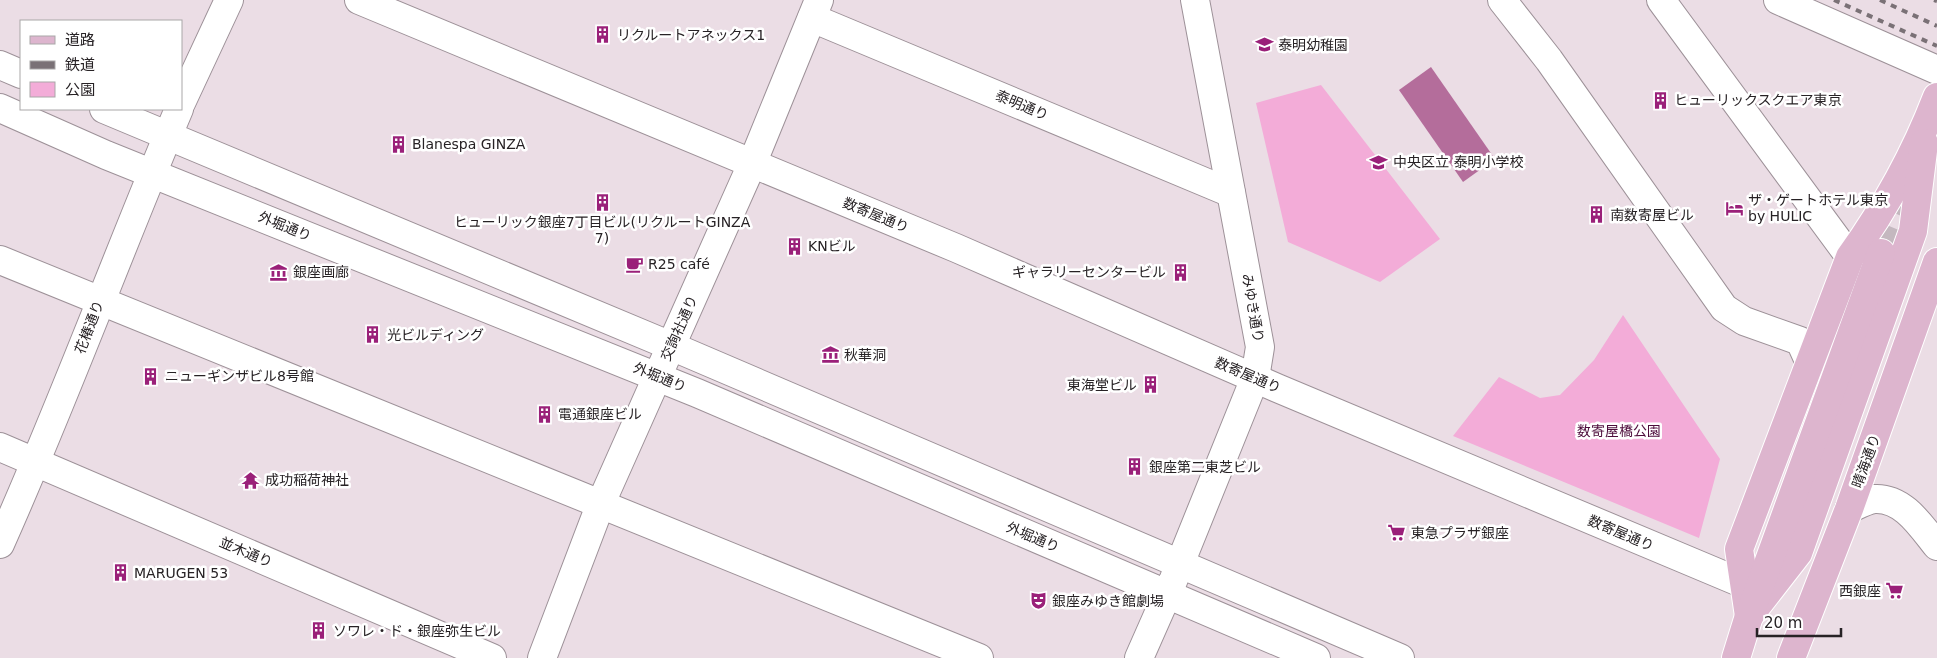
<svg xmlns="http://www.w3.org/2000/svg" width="1937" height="658" viewBox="0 0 1937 658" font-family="'DejaVu Sans','Noto Sans JP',sans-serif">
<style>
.green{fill:#f3acd8}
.water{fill:#b46d9b}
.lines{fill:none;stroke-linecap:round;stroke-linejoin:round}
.primary-tunnel{stroke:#c4b8bf;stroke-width:28;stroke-dasharray:28 14;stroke-linecap:butt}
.minor-casing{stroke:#9d9198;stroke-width:30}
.secondary-casing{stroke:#9d9198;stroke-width:30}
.primary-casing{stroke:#fff;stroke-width:30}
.minor{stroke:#fff;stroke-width:28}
.secondary{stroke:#fff;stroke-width:28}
.primary{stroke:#ddb5ce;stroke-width:28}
.rail{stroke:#7a7176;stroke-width:4;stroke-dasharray:6 6;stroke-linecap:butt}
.labels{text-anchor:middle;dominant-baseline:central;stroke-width:5;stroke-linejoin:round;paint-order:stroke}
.poi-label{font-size:14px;fill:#272225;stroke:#fff;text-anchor:start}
.street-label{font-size:14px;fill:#272225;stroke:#fff}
.park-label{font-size:14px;fill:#4d0c3b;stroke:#fff}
</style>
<rect width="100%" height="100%" fill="#ebdde5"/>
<!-- green -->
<g class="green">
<path d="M1321,85L1440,239L1380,282L1288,242L1256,103Z"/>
<path d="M1623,315L1720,459L1699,538L1453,436L1499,377L1540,398L1560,395L1594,360Z"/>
</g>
<!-- water -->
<path class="water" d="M1431,67L1495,159L1463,182L1399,90Z"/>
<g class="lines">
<!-- primary-tunnel -->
<path class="primary-tunnel" d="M1881,253L1917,167"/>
<defs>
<g id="minor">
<path d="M359,0L956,248L1277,388L1744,584"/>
<path d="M1502,0L1549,60L1724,308L1744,321L1800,341L1809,361"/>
<path d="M1661,0L1850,257"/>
<path d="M1778,0L1937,70"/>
<path d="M812,18L1231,193"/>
<path d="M181,103L229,0"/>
<path d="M0,260L979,658"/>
<path d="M0,447L492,658"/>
<path d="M1849,509C1856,506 1866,500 1874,499C1903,497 1921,526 1937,546"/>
<path d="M0,544C64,401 118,253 179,109"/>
<path d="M542,658L601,503L752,164L819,0"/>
<path d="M1139,658L1173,581L1255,378L1260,347L1195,0"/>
</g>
<g id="secondary">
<path d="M0,65L21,74"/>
<path d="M0,108L106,155L697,393L1316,658"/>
<path d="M104,109L671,346L1400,658"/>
</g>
<g id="primary">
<path d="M1749,616L1739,549L1850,257C1886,207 1915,154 1937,97"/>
<path d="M1749,616L1798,553L1913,231L1924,143"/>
<path d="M1736,658L1749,616L1881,253"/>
<path d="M1791,658L1849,509L1937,262"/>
</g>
</defs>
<!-- minor casing -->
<use href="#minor" class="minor-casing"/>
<!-- secondary casing -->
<use href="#secondary" class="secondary-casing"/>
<!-- primary casing -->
<use href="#primary" class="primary-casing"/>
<!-- minor -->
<use href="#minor" class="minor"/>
<!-- secondary -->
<use href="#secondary" class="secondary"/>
<!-- primary -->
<use href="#primary" class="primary"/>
<!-- rail -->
<g class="rail">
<path d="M1834,0L1937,46"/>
<path d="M1880,0L1937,26"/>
<path d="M1934,0L1937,1"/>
</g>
</g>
<!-- icons -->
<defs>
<symbol id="building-bare" viewBox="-9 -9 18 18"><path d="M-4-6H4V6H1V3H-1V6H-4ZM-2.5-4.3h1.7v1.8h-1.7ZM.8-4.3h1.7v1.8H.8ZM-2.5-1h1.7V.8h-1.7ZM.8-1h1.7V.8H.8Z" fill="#9a2079" stroke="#fff" stroke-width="2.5" paint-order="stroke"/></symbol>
<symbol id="school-bare" viewBox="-9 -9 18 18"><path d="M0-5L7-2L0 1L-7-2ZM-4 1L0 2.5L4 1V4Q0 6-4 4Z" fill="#9a2079" stroke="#fff" stroke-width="2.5" paint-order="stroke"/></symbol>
<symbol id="hotel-bare" viewBox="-9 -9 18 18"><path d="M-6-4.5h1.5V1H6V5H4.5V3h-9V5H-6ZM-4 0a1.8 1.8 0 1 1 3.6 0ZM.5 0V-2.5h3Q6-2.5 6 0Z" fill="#9a2079" stroke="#fff" stroke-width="2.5" paint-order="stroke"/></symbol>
<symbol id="cafe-bare" viewBox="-9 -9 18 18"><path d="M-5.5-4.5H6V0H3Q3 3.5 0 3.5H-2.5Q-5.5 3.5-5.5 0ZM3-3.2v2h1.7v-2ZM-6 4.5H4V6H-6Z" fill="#9a2079" stroke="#fff" stroke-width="2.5" paint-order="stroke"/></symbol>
<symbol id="museum-bare" viewBox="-9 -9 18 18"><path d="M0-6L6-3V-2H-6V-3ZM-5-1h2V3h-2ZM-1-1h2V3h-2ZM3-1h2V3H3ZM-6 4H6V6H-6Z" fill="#9a2079" stroke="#fff" stroke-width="2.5" paint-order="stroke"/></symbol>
<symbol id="temple-bare" viewBox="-9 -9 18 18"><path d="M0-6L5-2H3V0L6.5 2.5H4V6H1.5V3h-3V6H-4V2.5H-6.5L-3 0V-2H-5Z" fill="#9a2079" stroke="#fff" stroke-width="2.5" paint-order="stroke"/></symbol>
<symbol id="supermarket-bare" viewBox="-9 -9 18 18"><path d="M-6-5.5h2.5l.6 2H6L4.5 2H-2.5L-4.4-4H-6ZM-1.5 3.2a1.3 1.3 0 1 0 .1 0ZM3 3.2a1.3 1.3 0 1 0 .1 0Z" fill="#9a2079" stroke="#fff" stroke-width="2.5" paint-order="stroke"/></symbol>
<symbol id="theatre-bare" viewBox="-9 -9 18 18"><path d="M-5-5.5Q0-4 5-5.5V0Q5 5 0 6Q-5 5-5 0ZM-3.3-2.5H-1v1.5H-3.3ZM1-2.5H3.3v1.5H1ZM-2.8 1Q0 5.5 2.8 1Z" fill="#9a2079" stroke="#fff" stroke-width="2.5" paint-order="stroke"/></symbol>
</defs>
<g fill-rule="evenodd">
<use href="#building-bare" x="590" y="22" width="25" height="25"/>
<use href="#school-bare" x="1252" y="32" width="25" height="25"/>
<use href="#building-bare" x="1648" y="88" width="25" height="25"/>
<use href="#building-bare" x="386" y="132" width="25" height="25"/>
<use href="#school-bare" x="1366" y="150" width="25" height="25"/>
<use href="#building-bare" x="590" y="190" width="25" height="25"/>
<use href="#hotel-bare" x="1722" y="196" width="25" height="25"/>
<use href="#building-bare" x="1584" y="202" width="25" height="25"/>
<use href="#building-bare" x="782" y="234" width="25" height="25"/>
<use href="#cafe-bare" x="622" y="252" width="25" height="25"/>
<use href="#museum-bare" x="266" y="260" width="25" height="25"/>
<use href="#building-bare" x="1168" y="260" width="25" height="25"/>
<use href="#building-bare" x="360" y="322" width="25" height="25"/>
<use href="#museum-bare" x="818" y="342" width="25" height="25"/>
<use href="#building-bare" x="138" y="364" width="25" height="25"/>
<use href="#building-bare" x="1138" y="372" width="25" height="25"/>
<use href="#building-bare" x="532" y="402" width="25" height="25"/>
<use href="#building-bare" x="1122" y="454" width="25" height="25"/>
<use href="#temple-bare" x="238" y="468" width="25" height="25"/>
<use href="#supermarket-bare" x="1384" y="520" width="25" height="25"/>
<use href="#building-bare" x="108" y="560" width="25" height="25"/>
<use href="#supermarket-bare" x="1882" y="578" width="25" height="25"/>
<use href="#theatre-bare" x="1026" y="588" width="25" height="25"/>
<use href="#building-bare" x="306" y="618" width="25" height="25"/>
</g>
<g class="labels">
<!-- poi labels -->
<g class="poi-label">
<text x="617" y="35">リクルートアネックス1</text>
<text x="1278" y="45">泰明幼稚園</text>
<text x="1674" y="100">ヒューリックスクエア東京</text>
<text x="412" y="144">Blanespa GINZA</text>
<text x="1393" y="162">中央区立 泰明小学校</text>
<text x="1748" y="200">ザ・ゲートホテル東京<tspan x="1748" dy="16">by HULIC</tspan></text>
<text x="1610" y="215">南数寄屋ビル</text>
<text x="602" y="222" text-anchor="middle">ヒューリック銀座7丁目ビル(リクルートGINZA<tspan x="602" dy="16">7)</tspan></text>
<text x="808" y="246">KNビル</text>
<text x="648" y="264">R25 café</text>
<text x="293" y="272">銀座画廊</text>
<text x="1166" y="272" text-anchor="end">ギャラリーセンタービル</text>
<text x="387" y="335">光ビルディング</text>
<text x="844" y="355">秋華洞</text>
<text x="165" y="376">ニューギンザビル8号館</text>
<text x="1137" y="385" text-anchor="end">東海堂ビル</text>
<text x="558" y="414">電通銀座ビル</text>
<text x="1149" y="467">銀座第二東芝ビル</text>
<text x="265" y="480">成功稲荷神社</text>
<text x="1411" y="533">東急プラザ銀座</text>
<text x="134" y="573">MARUGEN 53</text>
<text x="1881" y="591" text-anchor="end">西銀座</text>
<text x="1052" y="601">銀座みゆき館劇場</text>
<text x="333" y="631">ソワレ・ド・銀座弥生ビル</text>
</g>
<!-- street labels -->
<g class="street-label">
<text transform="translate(1022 105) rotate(23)">泰明通り</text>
<text transform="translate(876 215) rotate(22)">数寄屋通り</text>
<text transform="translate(285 226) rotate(22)">外堀通り</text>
<text transform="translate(1253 308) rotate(80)">みゆき通り</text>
<text transform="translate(89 327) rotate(-69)">花椿通り</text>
<text transform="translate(679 328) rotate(-66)">交詢社通り</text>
<text transform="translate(1248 375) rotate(23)">数寄屋通り</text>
<text transform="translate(660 377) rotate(22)">外堀通り</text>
<text transform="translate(1866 461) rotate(-70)">晴海通り</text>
<text transform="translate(1621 533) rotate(23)">数寄屋通り</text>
<text transform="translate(1033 537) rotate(23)">外堀通り</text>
<text transform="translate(246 552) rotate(23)">並木通り</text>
</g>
<!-- park labels -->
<g class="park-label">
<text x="1619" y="431">数寄屋橋公園</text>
</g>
</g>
<!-- legend -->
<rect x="20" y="20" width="162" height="90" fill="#ffffff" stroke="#a9a7a8"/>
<rect x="30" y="36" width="25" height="8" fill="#ddb5ce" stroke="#a9a7a8"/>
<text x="65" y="45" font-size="15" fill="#272225">道路</text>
<rect x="30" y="61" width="25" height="8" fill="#7a7176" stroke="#a9a7a8"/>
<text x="65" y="70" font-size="15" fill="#272225">鉄道</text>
<rect x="30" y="82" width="25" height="15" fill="#f3acd8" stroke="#a9a7a8"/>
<text x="65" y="95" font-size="15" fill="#272225">公園</text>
<!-- scale -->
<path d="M1757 628v8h84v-8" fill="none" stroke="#272225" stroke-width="2.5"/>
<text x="1764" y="628" font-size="15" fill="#272225" stroke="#ffffff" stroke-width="4" paint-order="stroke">20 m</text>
</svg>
